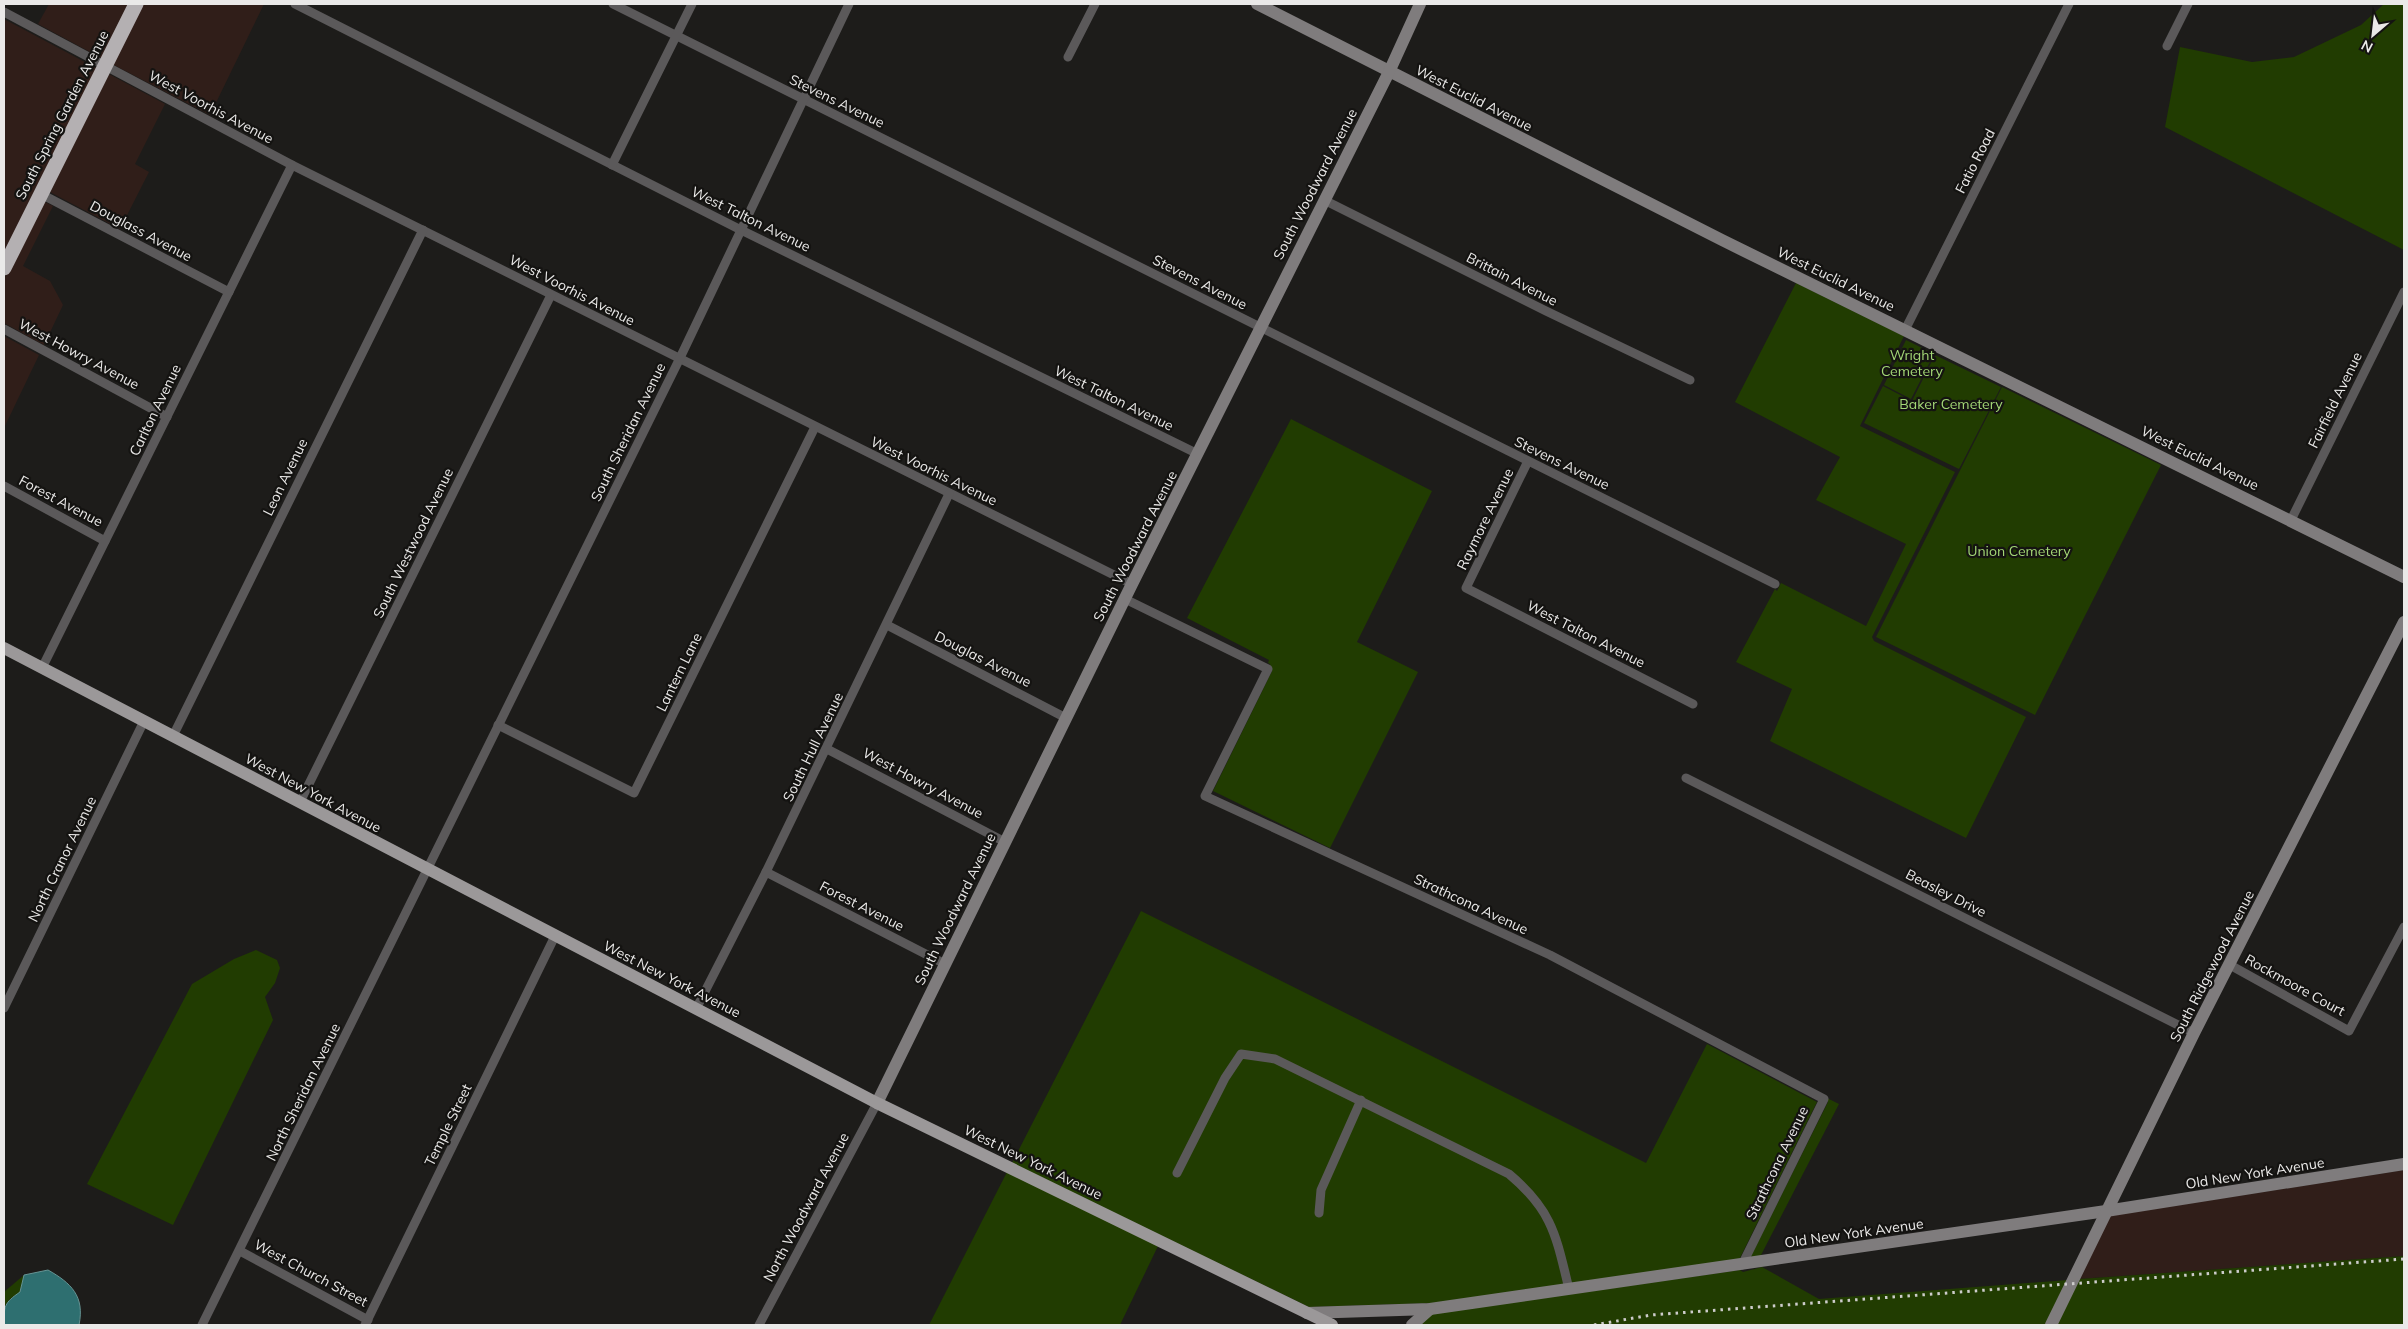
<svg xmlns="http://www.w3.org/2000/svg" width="2408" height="1329" viewBox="0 0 2408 1329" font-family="Mulish,sans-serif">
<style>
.commercial{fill:#301e19}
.green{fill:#213c01}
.water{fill:#2e6f70;stroke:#669494}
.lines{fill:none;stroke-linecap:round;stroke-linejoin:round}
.street{stroke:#5b595a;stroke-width:9}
.secondary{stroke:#7f7c7d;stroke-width:12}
.primary{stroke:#9b9899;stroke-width:12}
.highway{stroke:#b4b0b2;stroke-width:15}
.rail{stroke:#cdcccb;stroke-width:3;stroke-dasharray:2.5 5;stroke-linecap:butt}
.labels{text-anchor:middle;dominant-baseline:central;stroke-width:4.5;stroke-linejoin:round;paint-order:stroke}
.street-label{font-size:14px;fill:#eae9e8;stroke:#141311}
.park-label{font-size:14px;fill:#a3d776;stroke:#141311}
</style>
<rect width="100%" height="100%" fill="#1d1c1a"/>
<!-- commercial -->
<g class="commercial">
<path d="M49,4H131L103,59L38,24Z"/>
<path d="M142,4H264L210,115L112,64Z"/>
<path d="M4,19L98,69L4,258Z"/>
<path d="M107,73L165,104L135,164L149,172L120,229L48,191Z"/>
<path d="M43,201L53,206L23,266L50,281L63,305L44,345L4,323V279Z"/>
<path d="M4,336L39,355L4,428Z"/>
<path d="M2404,1170V1256L2079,1279L2109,1216Z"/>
</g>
<!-- green -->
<g class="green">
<path d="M2384,4H2404V250L2165,127L2180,47L2252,62L2294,57L2361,25Z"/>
<path d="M1796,283L1904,336L1860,426L1955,472L1872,637L1874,641L2026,717L1966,838L1770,741L1792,689L1736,662L1775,589L1777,591L1781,583L1866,626L1906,544L1816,500L1840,457L1735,402Z"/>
<path d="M1906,340L1934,354L1911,399L1884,385Z"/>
<path d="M1935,355L2001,387L1959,469L1864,423L1883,386L1912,401Z"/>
<path d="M2002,387L2161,465L2035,715L1876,637Z"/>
<path d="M1291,419L1432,491L1357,642L1418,672L1330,848L1213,791L1272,671L1270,664L1268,663L1269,660L1187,618Z"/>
<path d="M1141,911L1646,1163L1707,1044L1817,1102L1739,1260L1433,1303L1309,1307L1012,1163Z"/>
<path d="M256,950L277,960L280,968L275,983L265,997L273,1020L173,1225L87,1184L192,984L234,959Z"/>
<path d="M1827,1098L1839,1104L1760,1257L1750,1258L1828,1102Z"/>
<path d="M1007,1172L1158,1246L1120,1325H929Z"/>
<path d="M2404,1256V1325H2056L2079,1279Z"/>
<path d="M1762,1267L1819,1299L2068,1280L2045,1325H1418L1432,1314L1740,1270L1743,1272Z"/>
<path d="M24,1275L20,1292L10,1299L4,1307V1292Z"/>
</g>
<!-- water -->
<path class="water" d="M48,1270C71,1283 85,1296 79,1325H4C4,1306 4,1303 20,1292L24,1275Z"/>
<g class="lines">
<!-- street -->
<g class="street">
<path d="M295,4L741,230L1198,454"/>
<path d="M613,4L1775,584"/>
<path d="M4,12L292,165L1132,584"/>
<path d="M2167,46L2188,4"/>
<path d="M1068,57L1095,4"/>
<path d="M612,165L692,4"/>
<path d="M41,194L229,292"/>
<path d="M1324,200L1546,311L1690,380"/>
<path d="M4,329L167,417"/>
<path d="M1905,330L2069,4"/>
<path d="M1528,461L1466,588L1693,704"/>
<path d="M4,486L105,541"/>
<path d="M2291,520L2404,292"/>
<path d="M1125,599L1268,669L1205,796L1550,955L1824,1099L1742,1265"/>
<path d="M887,625L1066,718"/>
<path d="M42,668L292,165"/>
<path d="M498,725L634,793L815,427"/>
<path d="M173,736L423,230"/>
<path d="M827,749L1005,842"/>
<path d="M1686,778L2194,1033"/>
<path d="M300,802L551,295"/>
<path d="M766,872L945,964"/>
<path d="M2230,965L2349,1031L2404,927"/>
<path d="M4,1008L144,721"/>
<path d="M696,1009L766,872L949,494"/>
<path d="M1177,1173L1225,1078L1241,1054L1275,1059L1509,1174C1553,1211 1556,1236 1569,1289"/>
<path d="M1319,1213L1321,1190L1361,1100"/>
<path d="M240,1251L368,1320"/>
<path d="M202,1325L679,360L849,4"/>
<path d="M365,1325L555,936"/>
<path d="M759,1325L877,1103"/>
</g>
<!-- secondary -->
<g class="secondary">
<path d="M1257,4L1722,240L2404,577"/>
<path d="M877,1103L1132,584L1389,72L1420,4"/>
<path d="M1307,1313L1430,1309L2106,1211L2404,1164"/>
<path d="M1412,1325L1430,1309"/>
<path d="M2051,1325L2194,1033L2404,622"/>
</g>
<!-- primary -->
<path class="primary" d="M4,648L877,1103L1332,1325"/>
<!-- highway -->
<path class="highway" d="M4,268L136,4"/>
<!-- rail -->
<path class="rail" d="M1594,1325L1651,1315L2404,1259"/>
</g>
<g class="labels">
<!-- street labels -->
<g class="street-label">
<text transform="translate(1474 98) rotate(27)">West Euclid Avenue</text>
<text transform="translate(837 101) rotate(26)">Stevens Avenue</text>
<text transform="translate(211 107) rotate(28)">West Voorhis Avenue</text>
<text transform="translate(62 115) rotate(-63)">South Spring Garden Avenue</text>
<text transform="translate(1975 161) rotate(-63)">Fatio Road</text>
<text transform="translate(1315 184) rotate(-63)">South Woodward Avenue</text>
<text transform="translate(751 219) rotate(26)">West Talton Avenue</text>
<text transform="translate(141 231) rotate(28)">Douglass Avenue</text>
<text transform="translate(1512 279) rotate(27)">Brittain Avenue</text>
<text transform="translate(1836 279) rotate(26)">West Euclid Avenue</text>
<text transform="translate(1200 282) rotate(27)">Stevens Avenue</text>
<text transform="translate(572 290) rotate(27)">West Voorhis Avenue</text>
<text transform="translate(79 354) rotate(28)">West Howry Avenue</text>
<text transform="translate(1114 398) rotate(26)">West Talton Avenue</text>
<text transform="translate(2335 400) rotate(-64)">Fairfield Avenue</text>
<text transform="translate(155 410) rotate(-64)">Carlton Avenue</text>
<text transform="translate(628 432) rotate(-64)">South Sheridan Avenue</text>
<text transform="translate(2200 458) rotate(26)">West Euclid Avenue</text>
<text transform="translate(1562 463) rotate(26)">Stevens Avenue</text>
<text transform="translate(934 471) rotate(26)">West Voorhis Avenue</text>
<text transform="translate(285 477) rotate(-64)">Leon Avenue</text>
<text transform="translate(61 501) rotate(28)">Forest Avenue</text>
<text transform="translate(1485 519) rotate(-64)">Raymore Avenue</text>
<text transform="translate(413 543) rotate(-64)">South Westwood Avenue</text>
<text transform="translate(1135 546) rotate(-63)">South Woodward Avenue</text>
<text transform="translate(1586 634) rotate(27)">West Talton Avenue</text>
<text transform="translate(983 659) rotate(27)">Douglas Avenue</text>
<text transform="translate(679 672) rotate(-64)">Lantern Lane</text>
<text transform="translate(813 747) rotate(-64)">South Hull Avenue</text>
<text transform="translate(923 783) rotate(28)">West Howry Avenue</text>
<text transform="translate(313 793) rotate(28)">West New York Avenue</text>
<text transform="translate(62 859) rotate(-64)">North Cranor Avenue</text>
<text transform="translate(1946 893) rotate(27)">Beasley Drive</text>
<text transform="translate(1471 904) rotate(25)">Strathcona Avenue</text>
<text transform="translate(862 906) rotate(27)">Forest Avenue</text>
<text transform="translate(955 909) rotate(-64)">South Woodward Avenue</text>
<text transform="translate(2212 966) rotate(-63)">South Ridgewood Avenue</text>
<text transform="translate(672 979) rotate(27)">West New York Avenue</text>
<text transform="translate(2295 985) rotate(29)">Rockmoore Court</text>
<text transform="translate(303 1092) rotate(-64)">North Sheridan Avenue</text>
<text transform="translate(448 1125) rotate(-64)">Temple Street</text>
<text transform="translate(1033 1162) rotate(26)">West New York Avenue</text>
<text transform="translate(1777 1163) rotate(-64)">Strathcona Avenue</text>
<text transform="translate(2255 1173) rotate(-9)">Old New York Avenue</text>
<text transform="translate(806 1207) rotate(-62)">North Woodward Avenue</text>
<text transform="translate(1854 1233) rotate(-8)">Old New York Avenue</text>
<text transform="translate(311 1273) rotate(28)">West Church Street</text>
</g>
<!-- park labels -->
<g class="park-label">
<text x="1912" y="355">Wright<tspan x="1912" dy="16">Cemetery</tspan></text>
<text x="1951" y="404">Baker Cemetery</text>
<text x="2019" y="551">Union Cemetery</text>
</g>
</g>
<!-- border -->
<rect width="2408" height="1329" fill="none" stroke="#eae9e8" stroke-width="10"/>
<!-- north arrow -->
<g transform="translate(2373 35) rotate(208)" stroke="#141311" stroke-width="4" paint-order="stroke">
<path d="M0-4L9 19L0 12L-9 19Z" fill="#eae9e8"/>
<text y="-8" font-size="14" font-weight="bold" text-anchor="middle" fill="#eae9e8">N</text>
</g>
</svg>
